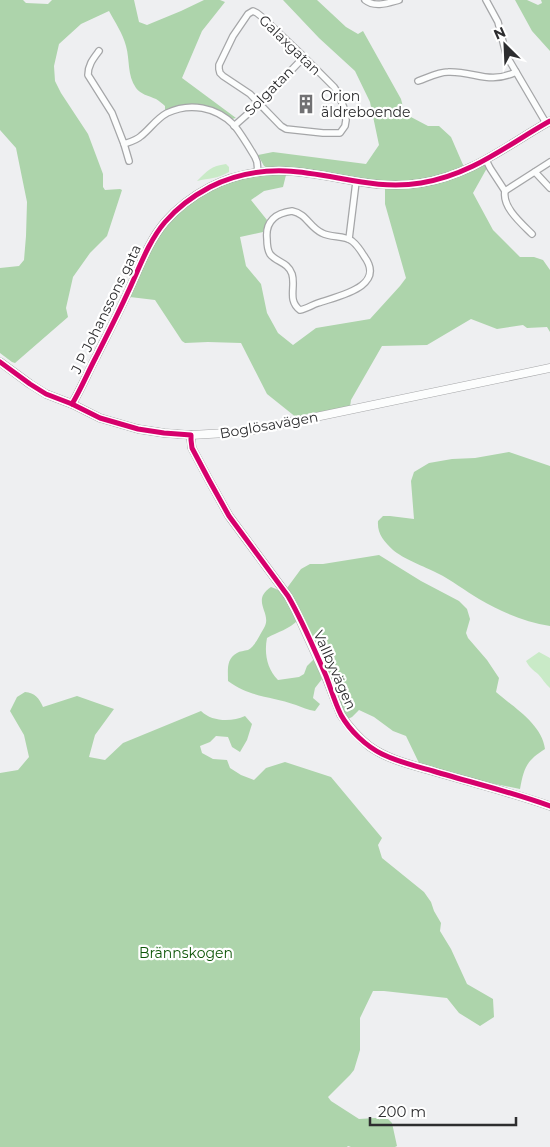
<svg xmlns="http://www.w3.org/2000/svg" width="550" height="1147" viewBox="0 0 550 1147" font-family="Montserrat,sans-serif">
<style>
.green{fill:#c9eac7}
.forest{fill:#add4ab}
.lines{fill:none;stroke-linecap:round;stroke-linejoin:round}
.street-casing{stroke:#a5a6a8;stroke-width:8}
.secondary-casing{stroke:#a5a6a8;stroke-width:9}
.street{stroke:#fcfdfd;stroke-width:5.5}
.secondary{stroke:#fcfdfd;stroke-width:8}
.cycleway-casing{stroke:#fff;stroke-width:8}
.cycleway{stroke:#d6006c;stroke-width:5}
.labels{text-anchor:middle;dominant-baseline:central;stroke-width:4.5;stroke-linejoin:round;paint-order:stroke}
.street-label{font-size:14px;fill:#2d2d2f;stroke:#fff}
.poi-label{font-size:14px;fill:#2d2d2f;stroke:#fff;text-anchor:start}
.park-label{font-size:14px;fill:#0e5608;stroke:#fff}
</style>
<rect width="100%" height="100%" fill="#eeeff1"/>
<!-- green -->
<g class="green">
<path d="M226,164L229,167V172C217,179 209,178 197,181C207,171 211,166 226,164Z"/>
<path d="M539,652L550,658V688C545,684 543,679 538,674C533,670 529,667 526,661Z"/>
</g>
<!-- forest -->
<g class="forest">
<path d="M0,0H23L26,3L48,4L52,0H134L139,22L147,25L181,11L204,0H220L225,2L202,31L182,78L236,118L232,119C206,103 194,100 165,110V106C162,103 159,101 156,99C149,96 140,94 136,88C127,75 130,60 126,46C123,34 115,22 109,11L81,24L59,44L54,66L55,81L61,93L88,134L103,174V187L105,190L120,189L122,190L107,236L90,253L73,277L66,308L68,317L15,363L12,362L0,353V268L19,266L24,260L26,236L27,202L16,148L0,130Z"/>
<path d="M283,0H317L346,27L358,34L363,31L401,99L404,111L409,116L428,126H439L451,137L464,167L434,178L399,183L269,169L264,166L258,155L273,152L366,164L379,145L370,102L355,71L319,38Z"/>
<path d="M515,0H527L538,5L542,3L541,0H550V51L532,31Z"/>
<path d="M484,164L487,168L473,193L493,230L520,257H534L543,260L550,270V332L547,327L527,328L523,325L497,329L471,319L427,345L382,346L351,400L350,407L297,418L267,394L241,343L208,342L185,343L182,341L155,300L130,297C141,272 150,247 167,225C171,220 176,216 180,212C209,185 247,173 286,175L283,187L264,191L251,200L267,220L263,232L240,237L246,266L261,284L267,313L278,333L293,345L316,328L370,319L400,286L406,278L385,204V189C424,189 450,181 484,164Z"/>
<path d="M509,452L550,466V626C525,622 501,612 479,599C465,591 452,580 437,573C425,567 402,558 393,550C384,541 377,534 378,521L383,516H390L414,519L411,481L414,472L429,463L452,459L475,458Z"/>
<path d="M379,555L421,581L459,601L467,609L470,619L466,633L468,638L487,660L499,678L496,692C513,707 542,724 545,749C526,761 524,768 520,789L490,783L419,763L406,736L393,731L374,717L359,710L352,717L348,719L345,714L292,596L287,588L301,569L310,564H323Z"/>
<path d="M271,587C286,591 291,608 298,620C290,629 277,632 267,638C264,653 267,669 278,680L299,677L304,674L307,666L314,659L322,679L315,688L313,698L320,704L315,711C308,710 302,707 296,705C271,696 251,698 228,681C228,670 226,659 237,653C240,651 244,651 248,650C256,645 259,636 264,628C273,613 250,601 271,587Z"/>
<path d="M25,692C35,693 39,698 43,707L77,696L114,709L95,735L89,757L105,760L123,743L201,711C212,722 232,722 245,716L252,724L247,740L240,752L232,747L228,737L216,736L210,742L200,746L202,753L213,759L227,760L230,768L241,775L254,780L266,768L285,762L331,777L382,838L378,845L382,858L424,892L431,902L434,911L441,923L440,931L451,949L467,984L493,999L494,1017L480,1026L459,1013L447,998L384,991H373L360,1018V1050L354,1070L350,1075L328,1097L331,1101L359,1119L375,1118L388,1119L392,1123L397,1146L395,1147H351L348,1146L347,1147H0V773L18,770L29,757L24,735L10,711L17,697Z"/>
</g>
<g class="lines">
<defs>
<g id="street">
<path d="M365,0C375,8 388,3 399,0"/>
<path d="M486,0L498,22L506,54L509,60L546,123"/>
<path d="M253,11L257,13L262,17L304,57L334,87L338,93L344,108L346,120L345,126L340,133H323L286,129L281,126L250,94L223,76L220,73L219,69V65L233,36L248,14Z"/>
<path d="M99,51C93,59 88,65 88,75L112,113L124,144C130,142 137,140 141,136C150,129 156,119 167,113C190,102 216,107 234,125C242,135 249,147 255,157L257,162L258,172"/>
<path d="M418,81C427,78 438,72 448,72C475,71 488,85 516,72"/>
<path d="M234,126L259,104L304,57"/>
<path d="M124,144L129,161"/>
<path d="M486,160L490,168L505,191L550,162"/>
<path d="M535,172L550,188"/>
<path d="M505,191C502,207 521,223 532,234"/>
<path d="M292,211C307,214 309,227 322,233C331,238 344,235 352,241C357,245 361,251 364,256C387,287 338,296 318,303C312,305 306,309 300,310C287,300 296,287 292,274C288,262 276,262 270,254C267,249 267,243 267,239C265,221 276,213 292,211Z"/>
<path d="M349,239L356,182"/>
</g>
<g id="secondary">
<path d="M0,362L30,384L46,394L72,404L100,418L138,429L164,433L191,435L244,432L550,368"/>
<path d="M72,404C81,389 88,372 96,357C107,335 118,314 128,292C139,269 148,242 165,222C177,208 193,196 210,187C233,175 260,170 286,171C333,173 373,191 421,183C472,175 507,145 550,121"/>
<path d="M191,435V440L192,448L209,480L229,516L288,596L296,611L326,677L341,715C349,727 358,737 369,746C387,759 409,764 429,770C470,782 510,792 550,806"/>
</g>
</defs>
<!-- street casing -->
<use href="#street" class="street-casing"/>
<!-- secondary casing -->
<use href="#secondary" class="secondary-casing"/>
<!-- street -->
<use href="#street" class="street"/>
<!-- secondary -->
<use href="#secondary" class="secondary"/>
<defs>
<g id="cycleway">
<path d="M0,362L30,384L46,394L72,404L100,418L138,429L164,433L191,435V440L192,448L209,480L229,516L288,596C303,622 314,649 326,676C331,689 335,703 341,715C350,731 366,746 382,754C398,762 416,766 433,771C472,783 512,792 550,806"/>
<path d="M72,404C81,389 88,372 96,357C107,335 118,314 128,292C139,269 148,242 165,222C177,208 193,196 210,187C233,175 260,170 286,171C333,173 373,191 421,183C472,175 507,145 550,121"/>
</g>
</defs>
<!-- cycleway casing -->
<use href="#cycleway" class="cycleway-casing"/>
<!-- cycleway -->
<use href="#cycleway" class="cycleway"/>
</g>
<!-- icons -->
<defs>
<symbol id="building-bare" viewBox="-9 -9 18 18"><path d="M-4-6H4V6H1V3H-1V6H-4ZM-2.5-4.3h1.7v1.8h-1.7ZM.8-4.3h1.7v1.8H.8ZM-2.5-1h1.7V.8h-1.7ZM.8-1h1.7V.8H.8Z" fill="#717173" stroke="#fff" stroke-width="2.5" paint-order="stroke"/></symbol>
</defs>
<g fill-rule="evenodd">
<use href="#building-bare" x="292" y="90" width="28" height="28"/>
</g>
<g class="labels">
<!-- street labels -->
<g class="street-label">
<text transform="translate(290 45) rotate(44)">Galaxgatan</text>
<text transform="translate(269 91) rotate(-45)">Solgatan</text>
<text transform="translate(106 309) rotate(-64)">J P Johanssons gata</text>
<text transform="translate(269 425) rotate(-10)">Boglösavägen</text>
<text transform="translate(335 670) rotate(66)">Vallbyvägen</text>
</g>
<!-- poi labels -->
<g class="poi-label">
<text x="321" y="96">Orion<tspan x="321" dy="16">äldreboende</tspan></text>
</g>
<!-- park labels -->
<g class="park-label">
<text x="186" y="953">Brännskogen</text>
</g>
</g>
<!-- north arrow -->
<g transform="translate(505 45) rotate(336)" stroke="#ffffff" stroke-width="4" paint-order="stroke">
<path d="M0-4L9 19L0 12L-9 19Z" fill="#2d2d2f"/>
<text y="-8" font-size="14" font-weight="bold" text-anchor="middle" fill="#2d2d2f">N</text>
</g>
<!-- scale -->
<path d="M370 1117v8h146v-8" fill="none" stroke="#2d2d2f" stroke-width="2.5"/>
<text x="378" y="1117" font-size="15" fill="#2d2d2f" stroke="#ffffff" stroke-width="4" paint-order="stroke">200 m</text>
</svg>
